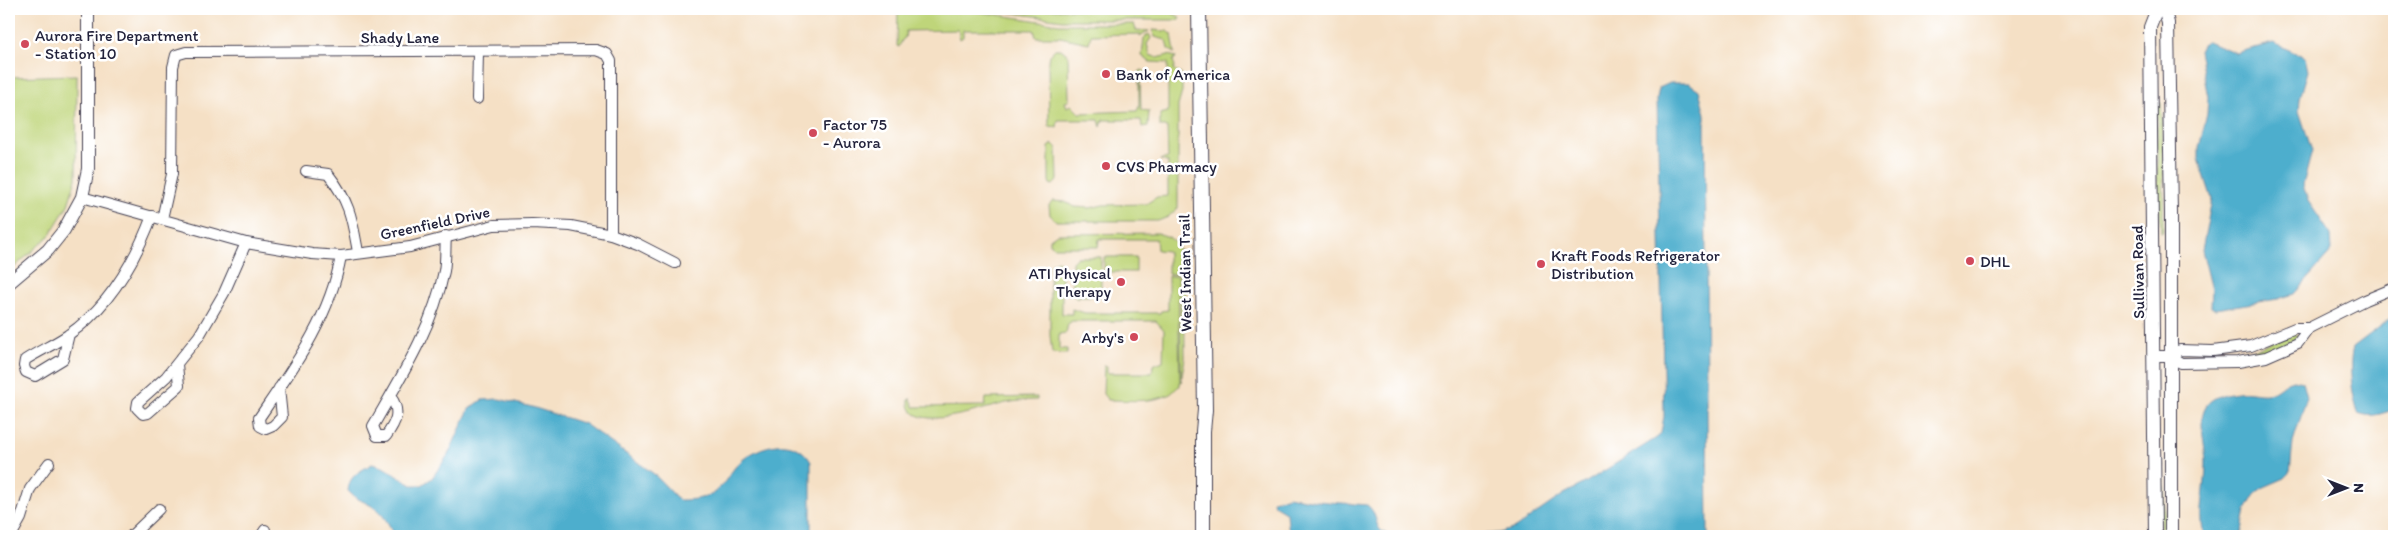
<svg xmlns="http://www.w3.org/2000/svg" width="2403" height="545" viewBox="0 0 2403 545" font-family="Itim,sans-serif">
<style>
.green{fill:#bfd57a;stroke:#707c5a}
.water{fill:#4eaecd;stroke:#386884}
.lines{fill:none;stroke-linecap:round;stroke-linejoin:round}
.minor-casing{stroke:#423e50;stroke-width:12}
.tertiary-casing{stroke:#423e50;stroke-width:14}
.secondary-casing{stroke:#423e50;stroke-width:16}
.minor{stroke:#fff;stroke-width:10}
.tertiary{stroke:#fff;stroke-width:12}
.secondary{stroke:#fff;stroke-width:14}
.poi-dot{fill:#d1495b;stroke:#fff;stroke-width:2}
.labels{text-anchor:middle;dominant-baseline:central;stroke-width:5;stroke-linejoin:round;paint-order:stroke}
.poi-label{font-size:16px;fill:#22223b;stroke:#fff;text-anchor:start}
.street-label{font-size:16px;fill:#22223b;stroke:#fff}
</style>
<rect width="100%" height="100%" fill="#fff"/>
<filter id="ink" filterUnits="userSpaceOnUse"><feTurbulence type="fractalNoise" baseFrequency=".02" numOctaves="2"/><feDisplacementMap in="SourceGraphic" scale="10" xChannelSelector="R" yChannelSelector="G"/><feConvolveMatrix kernelMatrix="1 2 1 2 8 2 1 2 1" color-interpolation-filters="sRGB"/></filter>
<filter id="wash" filterUnits="userSpaceOnUse"><feTurbulence type="fractalNoise" baseFrequency=".0096" numOctaves="4" result="noise"/><feDisplacementMap in="SourceGraphic" scale="20" xChannelSelector="R" yChannelSelector="G"/><feGaussianBlur stdDeviation="1.12" result="paint"/><feColorMatrix in="noise" values="0 0 0 0 0 0 0 0 0 0 0 0 0 0 0 0 0 1.4 0 .05"/><feComposite in="paint" operator="in"/></filter>
<g filter="url(#wash)">
<rect width="100%" height="100%" fill="#f5e0c5"/>
<!-- green -->
<g class="green">
<path d="M898,9H960L1059,24H1134L1136,30L1149,31L1140,37V34L1091,35L1089,43L1060,37H1036L1034,30H963V37L960,39L958,30L906,31L905,38L902,40L899,47L897,46Z"/>
<path d="M984,9L1166,10L1180,17L1178,20H1063Z"/>
<path d="M1152,30L1167,31L1172,34L1175,53L1168,49L1166,40L1155,37Z"/>
<path d="M1149,34L1151,38L1147,44L1150,55L1158,58L1168,55L1176,57L1173,61L1175,66L1173,69L1182,75V92L1178,106V208L1168,217L1158,221H1056L1050,215L1049,205L1053,201L1065,202L1075,207L1090,208L1103,205L1146,204L1157,197L1168,196V162L1160,160L1168,158L1167,127H1160V114L1168,112V63L1150,62L1142,56L1144,38Z"/>
<path d="M1055,49H1061L1068,55L1069,101L1065,102L1067,107L1071,105L1079,113L1137,111L1139,106V72L1142,70L1147,73L1148,76L1140,77L1141,110L1149,111L1148,126L1142,127L1141,120H1103L1101,127L1099,120H1058L1057,127L1049,126L1048,61L1049,55Z"/>
<path d="M77,75L76,179L68,205L49,236L9,272V77Z"/>
<path d="M2157,103H2161L2164,166L2163,232H2161L2157,176Z"/>
<path d="M1053,144L1057,148L1058,180L1053,185L1050,184L1049,181V147Z"/>
<path d="M1157,233L1169,237L1178,245V274H1168V251L1157,250L1156,239H1099L1098,247H1054L1050,244V239L1057,234Z"/>
<path d="M1180,249L1184,261L1185,358L1181,382Z"/>
<path d="M1077,257H1101V296H1079L1077,299L1073,294L1072,262Z"/>
<rect x="1104" y="257" width="32" height="15"/>
<path d="M1058,260L1062,265V314H1072V309L1085,313H1160L1161,311L1168,310V276H1178L1180,386C1176,387 1173,394 1166,396C1149,403 1126,400 1108,400L1103,394L1104,365L1107,366V373H1152L1153,365L1163,361L1164,330L1156,321H1072L1068,324L1066,333L1059,334V349H1067V354L1052,353L1050,335V266L1053,262Z"/>
<path d="M2293,333L2297,335L2295,339L2265,351L2246,356V353Z"/>
<path d="M1037,397V400C1026,400 1016,401 1006,403C987,407 905,437 909,399H911L914,407L985,406L986,398Z"/>
<path d="M2159,465H2163L2166,536H2160Z"/>
</g>
<!-- water -->
<g class="water">
<path d="M2208,41L2236,53L2273,43L2305,57L2308,71L2300,98L2299,111L2312,151L2303,185L2308,201L2331,235L2332,251L2294,294L2278,299L2215,309L2211,307L2212,290L2202,250L2212,199L2199,159V148L2207,114L2208,97L2199,51L2202,45Z"/>
<path d="M1670,83H1689L1699,90L1705,114L1708,536H1457L1500,533L1515,528L1564,494L1583,484L1658,437L1661,433L1664,416L1657,99L1659,88Z"/>
<path d="M2394,316V409C2382,414 2371,418 2358,413C2352,395 2348,365 2353,347Z"/>
<path d="M2294,380L2303,382L2307,397L2293,442L2290,473L2285,478L2262,488L2254,496L2246,510L2241,536H2204C2198,511 2206,489 2206,464C2205,428 2187,398 2237,392C2247,390 2257,394 2267,393C2278,392 2283,381 2294,380Z"/>
<path d="M499,399L532,407L585,424L654,474L679,500C691,500 707,499 716,491C725,484 730,472 738,464C758,444 796,434 811,462V536H395C390,527 385,516 376,509C367,502 356,500 348,491C349,475 359,472 372,464L383,467L412,485H422L432,478L448,455L469,409L482,400Z"/>
<path d="M1288,496L1316,501L1367,505C1382,516 1369,534 1397,536H1289L1287,513L1274,505L1273,501Z"/>
</g>
</g>
<g filter="url(#ink)">
<g class="lines">
<defs>
<g id="minor">
<path d="M477,99L478,52"/>
<path d="M306,171L328,174C350,202 352,219 358,252"/>
<path d="M82,197L246,243L312,254L341,256L410,247L494,225L532,224L571,226L611,234L638,244L675,263"/>
<path d="M162,219L172,174L173,67L176,55L186,52L596,50L607,54L611,61V234"/>
<path d="M69,334L63,359L35,376L26,372L24,366L25,360C39,351 55,344 68,335C109,307 135,261 152,216"/>
<path d="M2155,356H2170L2180,350L2213,351L2251,346L2295,328H2309"/>
<path d="M2170,356L2181,363L2238,362L2266,357L2298,343L2309,328L2365,300L2394,288"/>
<path d="M177,364L179,386L148,413L143,414L137,408L138,402L166,377L199,336L224,293L246,243"/>
<path d="M279,388L282,417L273,426L266,429L260,426L259,418C294,367 330,318 341,256"/>
<path d="M391,397C401,412 396,422 386,436H377L373,426C401,377 433,327 444,271C446,260 445,247 446,236"/>
<path d="M11,536L21,518L30,489L49,463"/>
<path d="M131,536L159,509"/>
<path d="M261,536L265,530"/>
</g>
<g id="tertiary">
<path d="M2164,9L2168,23L2171,213V536"/>
<path d="M9,283L48,250L64,230L82,197L88,169V9"/>
<path d="M2155,536L2150,27L2157,9"/>
</g>
<path id="secondary" d="M1199,9L1205,410L1203,431V536"/>
</defs>
<!-- minor casing -->
<use href="#minor" class="minor-casing"/>
<!-- tertiary casing -->
<use href="#tertiary" class="tertiary-casing"/>
<!-- secondary casing -->
<use href="#secondary" class="secondary-casing"/>
<!-- minor -->
<use href="#minor" class="minor"/>
<!-- tertiary -->
<use href="#tertiary" class="tertiary"/>
<!-- secondary -->
<use href="#secondary" class="secondary"/>
</g>
</g>
<!-- markers -->
<g class="poi-dot">
<circle cx="25" cy="44" r="5"/>
<circle cx="1106" cy="74" r="5"/>
<circle cx="813" cy="133" r="5"/>
<circle cx="1106" cy="166" r="5"/>
<circle cx="1970" cy="261" r="5"/>
<circle cx="1541" cy="264" r="5"/>
<circle cx="1121" cy="282" r="5"/>
<circle cx="1134" cy="337" r="5"/>
</g>
<g class="labels">
<!-- poi labels -->
<g class="poi-label">
<text x="35" y="35">Aurora Fire Department<tspan x="35" dy="18">- Station 10</tspan></text>
<text x="1116" y="74">Bank of America</text>
<text x="823" y="124">Factor 75<tspan x="823" dy="18">- Aurora</tspan></text>
<text x="1116" y="166">CVS Pharmacy</text>
<text x="1551" y="255">Kraft Foods Refrigerator<tspan x="1551" dy="18">Distribution</tspan></text>
<text x="1980" y="261">DHL</text>
<text x="1111" y="273" text-anchor="end">ATI Physical<tspan x="1111" dy="18">Therapy</tspan></text>
<text x="1124" y="337" text-anchor="end">Arby's</text>
</g>
<!-- street labels -->
<g class="street-label">
<text x="400" y="37">Shady Lane</text>
<text transform="translate(435 223) rotate(-12)">Greenfield Drive</text>
<text transform="translate(2138 272) rotate(-91)">Sullivan Road</text>
<text transform="translate(1185 273) rotate(-91)">West Indian Trail</text>
</g>
</g>
<!-- margin -->
<rect width="2403" height="545" fill="none" stroke="#fff" stroke-width="30"/>
<!-- north arrow -->
<g transform="translate(2346 488) rotate(90)" stroke="#ffffff" stroke-width="4" paint-order="stroke">
<path d="M0-4L9 19L0 12L-9 19Z" fill="#22223b"/>
<text y="-8" font-size="14" font-weight="bold" text-anchor="middle" fill="#22223b">N</text>
</g>
</svg>
